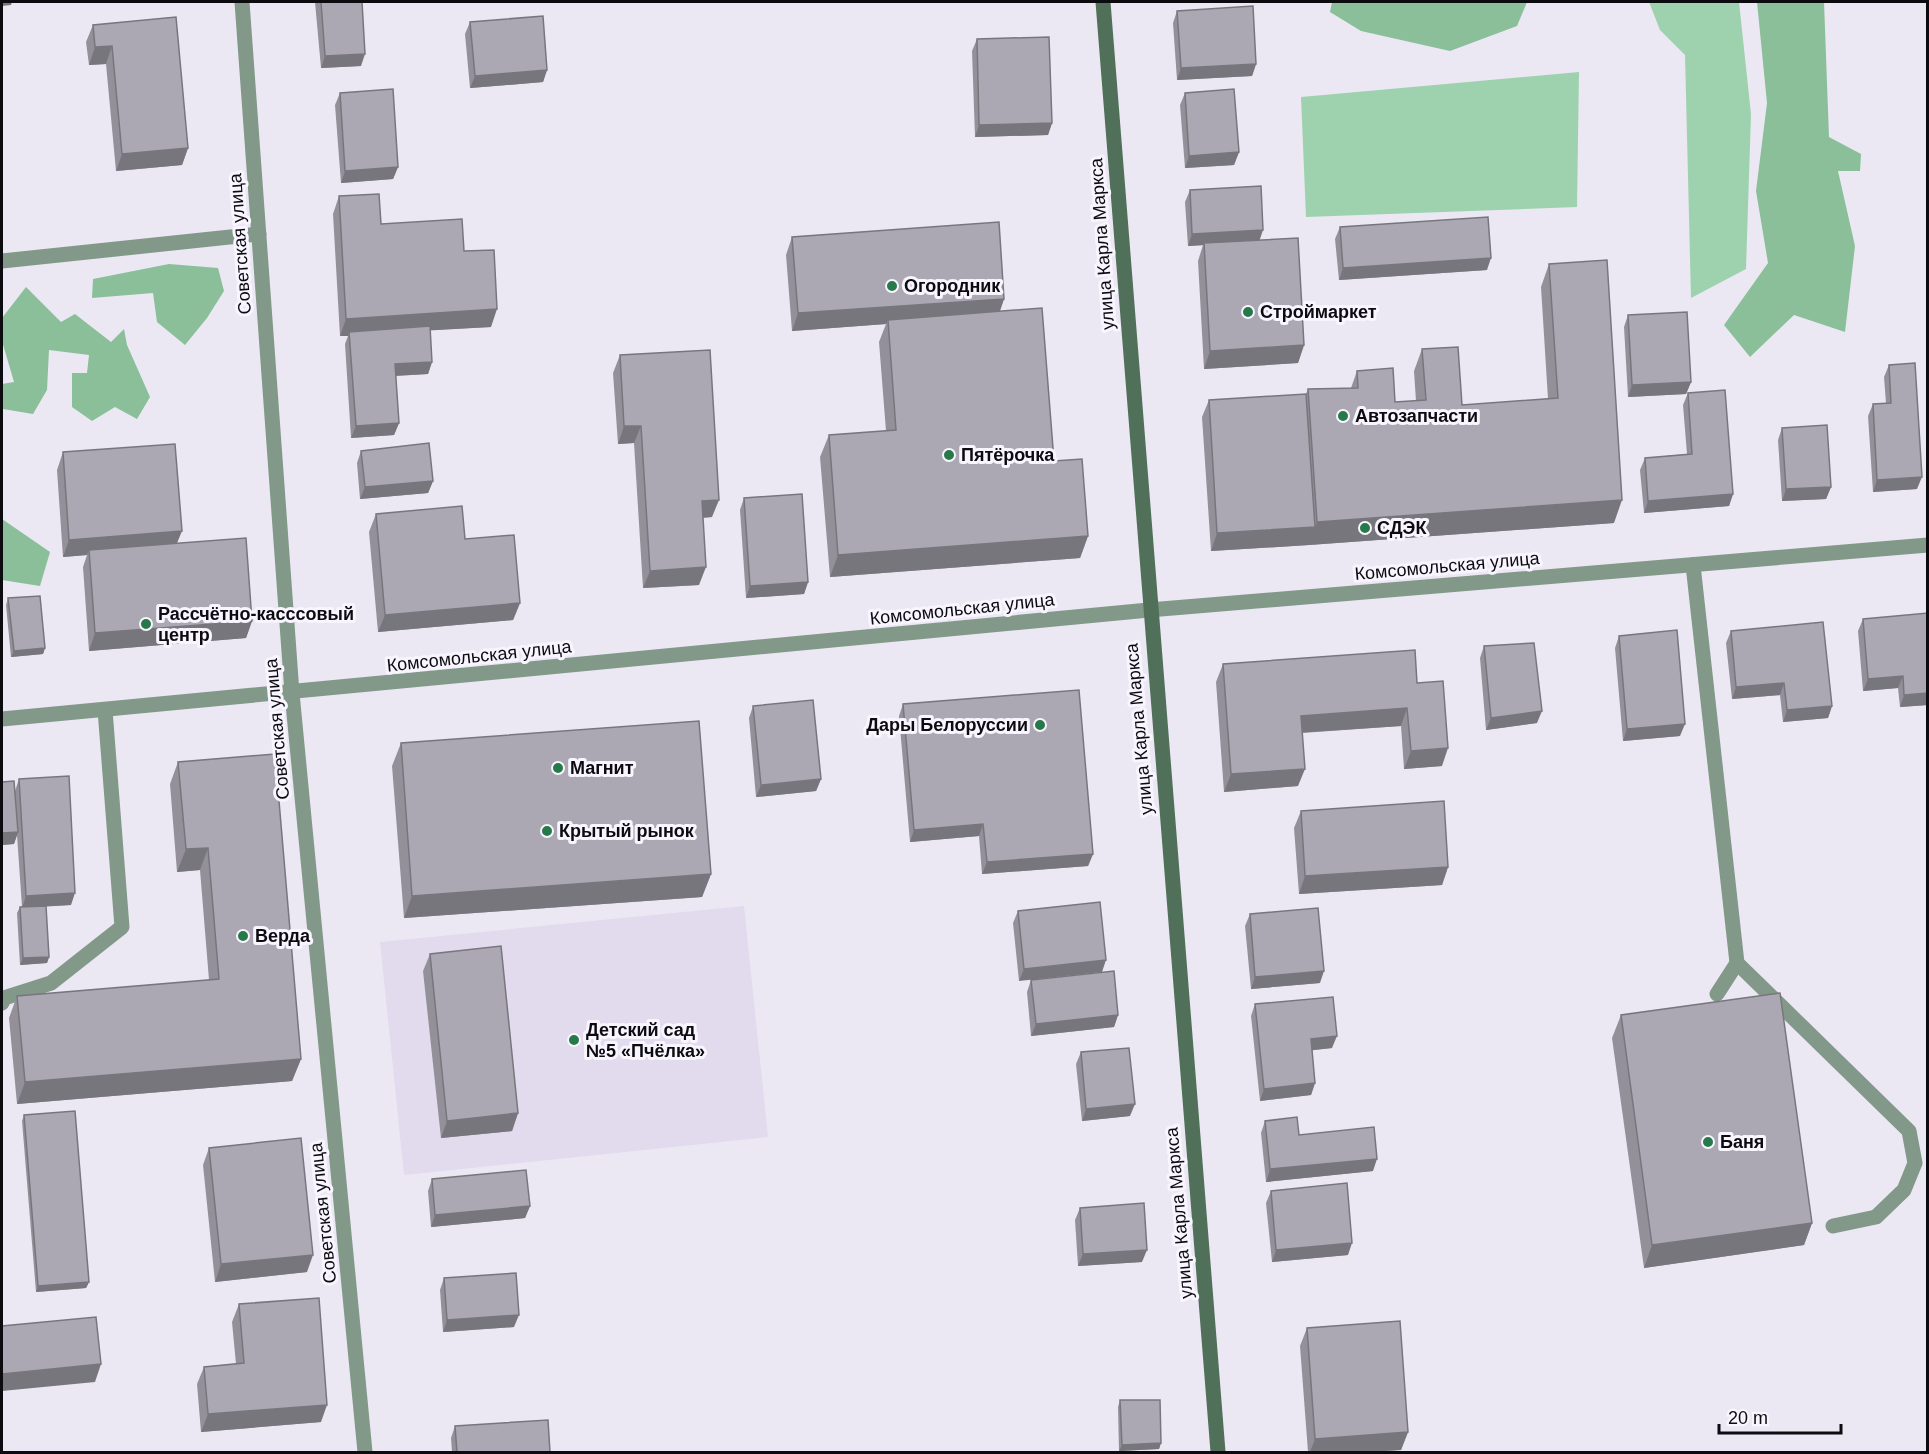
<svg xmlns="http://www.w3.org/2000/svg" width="1929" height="1454" viewBox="0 0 1929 1454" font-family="Helvetica,sans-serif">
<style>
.built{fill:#e1dbed}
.green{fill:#9ed2ae}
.forest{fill:#8abf9a}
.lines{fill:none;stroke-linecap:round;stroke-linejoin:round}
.service{stroke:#829888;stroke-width:15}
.minor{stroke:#829888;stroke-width:15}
.tertiary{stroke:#829888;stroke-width:15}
.secondary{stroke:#50705a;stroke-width:15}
.wall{fill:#93909a}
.shaded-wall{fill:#78767d}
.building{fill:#aba8b3;stroke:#78767d;stroke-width:1.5}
.poi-dot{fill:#28794a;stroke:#f8f5ff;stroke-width:2}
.labels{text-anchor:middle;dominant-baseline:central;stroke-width:6;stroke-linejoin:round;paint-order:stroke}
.street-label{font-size:18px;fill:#0c0b0f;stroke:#f8f5ff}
.poi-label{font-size:18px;font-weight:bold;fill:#0c0b0f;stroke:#f8f5ff;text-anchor:start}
</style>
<rect width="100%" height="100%" fill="#ebe8f4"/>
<!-- built -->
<path class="built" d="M744,906L768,1137L404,1175L380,942Z"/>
<!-- green -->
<g class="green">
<path d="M1649,2H1739L1751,114L1746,269L1691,298L1685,55L1660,30Z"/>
<path d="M1579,72L1577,207L1306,217L1301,97Z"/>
</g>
<!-- forest -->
<g class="forest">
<path d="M1332,2H1527L1517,26L1450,51L1361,31L1330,12Z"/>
<path d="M1757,2H1824L1829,137L1861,154L1860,171H1838L1855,246L1845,332L1794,315L1750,357L1724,325L1768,263L1756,191L1767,103Z"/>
<path d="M169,264L218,268L224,291L207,318L185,345L157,322L153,293L92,298L93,279Z"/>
<path d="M26,287L61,322L75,314L111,342L124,329L127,345L150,397L137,419L115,407L92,421L72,407V373H87L89,355L49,350L47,390L33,414L3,409L2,384L14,382L2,341V318Z"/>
<path d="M2,519L50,552L40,586L2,580Z"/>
</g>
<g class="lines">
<!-- service -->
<g class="service">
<path d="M2,261L259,234"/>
<path d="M1693,565L1737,963L1909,1131L1915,1163L1904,1190L1876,1217L1833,1226"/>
<path d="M1717,994L1737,963"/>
<path d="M2,1003L4,998L51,983L122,927L105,710"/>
</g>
<!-- minor -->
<path class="minor" d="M1149,610L1928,545"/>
<!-- tertiary -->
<g class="tertiary">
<path d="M242,2L292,693L365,1452"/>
<path d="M2,719L1149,610"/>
</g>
<!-- secondary -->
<path class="secondary" d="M1103,2L1218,1452"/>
</g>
<!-- wall -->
<g class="wall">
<path d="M315,2H362L361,66L321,68Z"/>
<path d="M1177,11L1256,64L1252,76L1177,80L1173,23Z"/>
<path d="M176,17L188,148L182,165L116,171L106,64L89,65L86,42L93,25Z"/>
<path d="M470,22L547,70L543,82L470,88L465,34Z"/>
<path d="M977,39L1052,123L1048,135L975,137L972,51Z"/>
<path d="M340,93L398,167L393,179L341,183L335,105Z"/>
<path d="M1185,93L1239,152L1234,165L1185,168L1180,105Z"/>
<path d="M1190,190L1260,240L1304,345L1298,363L1204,369L1198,261L1203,245L1188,246L1185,202Z"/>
<path d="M339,196L381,224L464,251L491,327L430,330L432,362L428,374L396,376L399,423L394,435L351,438L345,344L348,336H340L333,214Z"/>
<path d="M1340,227L1487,270L1339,280L1335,239Z"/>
<path d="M792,237L1004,299L1000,311L1054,461L1088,536L1080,558L830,577L820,457L829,435L886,431L879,342L886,324L792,331L786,255Z"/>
<path d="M1549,264L1614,523L1309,545L1211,551L1202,417L1209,400L1306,394L1308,389L1351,388L1357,371L1395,402L1416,401L1414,371L1422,349L1462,405L1548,399L1541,287Z"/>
<path d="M1628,315L1691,382L1686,394L1628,397L1624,327Z"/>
<path d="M620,355L712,517L703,518L699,585L643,588L634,443L618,444L613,373Z"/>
<path d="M1889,365L1917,489L1873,492L1868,416L1873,404L1886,403L1884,377Z"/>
<path d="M1688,393L1733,494L1729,506L1644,513L1640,470L1645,458L1687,454L1683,405Z"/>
<path d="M1782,428L1831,487L1826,499L1782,501L1778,440Z"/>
<path d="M361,451L433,481L428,493L360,499L357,463Z"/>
<path d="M63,452L177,543L252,621L246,638L89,651L83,567L87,555L63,557L57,470Z"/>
<path d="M744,498L808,582L804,594L746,598L740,510Z"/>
<path d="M376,514L465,539L520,603L513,620L378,632L369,532Z"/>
<path d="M8,598L45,648L43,654L11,657L6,605Z"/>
<path d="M1863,619L1928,705L1900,707L1898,688L1863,691L1858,631Z"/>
<path d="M1731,631L1832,706L1828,718L1783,722L1780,695L1732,699L1726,643Z"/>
<path d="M1619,636L1680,736L1623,741L1615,648Z"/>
<path d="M1484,646L1537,723L1486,730L1480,658Z"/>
<path d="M1223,664L1417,683L1442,766L1404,769L1401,726L1302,733L1298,786L1224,792L1216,682Z"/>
<path d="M903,704L1093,854L1088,866L982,874L979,836L910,842L899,716Z"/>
<path d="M753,706L821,779L816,791L756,797L749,718Z"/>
<path d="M401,743L711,874L702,897L404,918L392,766Z"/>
<path d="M178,762L301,1059L292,1081L17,1104L9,1018L17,996L209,980L200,870L177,872L170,784Z"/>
<path d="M19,779L71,905L46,906L49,957L47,963L20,965L17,913L20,907H22L17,835L14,844L2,845V782L15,791Z"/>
<path d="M1301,811L1448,867L1442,885L1299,894L1294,828Z"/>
<path d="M1100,902L1019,981L1013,923L1018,911Z"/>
<path d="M1250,914L1320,983L1251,989L1245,926Z"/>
<path d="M430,954L518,1113L512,1131L441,1138L423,971Z"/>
<path d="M1031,980L1118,1015L1114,1027L1031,1036L1027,992Z"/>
<path d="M1255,1004L1332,1048L1312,1050L1315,1083L1311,1095L1260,1101L1251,1016Z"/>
<path d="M1621,1015L1812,1223L1804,1245L1644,1268L1612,1038Z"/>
<path d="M1081,1052L1130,1116L1082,1121L1076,1064Z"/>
<path d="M24,1115L89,1282L86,1288L36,1292L22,1121Z"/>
<path d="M1265,1121L1299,1135L1373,1171L1266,1182L1261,1133Z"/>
<path d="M209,1148L307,1272L215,1282L203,1165Z"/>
<path d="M432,1179L530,1206L525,1218L431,1227L428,1191Z"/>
<path d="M1271,1191L1348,1255L1272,1262L1266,1203Z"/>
<path d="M1080,1208L1142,1262L1078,1266L1075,1220Z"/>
<path d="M444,1278L514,1327L443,1332L440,1290Z"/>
<path d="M239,1304L321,1422L201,1432L197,1384L204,1367L236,1364L232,1322Z"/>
<path d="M1307,1328L1408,1432L1401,1450L1367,1452H1308L1300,1346Z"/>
<path d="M1120,1400L1161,1443L1159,1449L1119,1451L1118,1407Z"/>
<path d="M455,1426L550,1452H452L451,1438Z"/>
</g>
<!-- shaded-wall -->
<g class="shaded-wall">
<path d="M2,2H12L11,5L2,6Z"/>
<path d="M112,46L106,64L89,65L95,47Z"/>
<path d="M365,54L361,66L321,68L325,56Z"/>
<path d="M1256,64L1252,76L1177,80L1181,68Z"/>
<path d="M547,70L543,82L470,88L475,76Z"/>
<path d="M1052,123L1048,135L975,137L979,125Z"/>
<path d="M188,148L182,165L116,171L122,154Z"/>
<path d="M1239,152L1234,165L1185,168L1189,156Z"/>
<path d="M398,167L393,179L341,183L345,171Z"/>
<path d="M1263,230L1259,242L1188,246L1192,234Z"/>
<path d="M1491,258L1487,270L1339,280L1343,268Z"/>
<path d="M1004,299L998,316L888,320L886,324L792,331L798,313Z"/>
<path d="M497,309L491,327L349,335V332L348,336H340L346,319Z"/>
<path d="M1304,345L1298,363L1204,369L1210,351Z"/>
<path d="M432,362L428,374L390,376L395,364Z"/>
<path d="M1691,382L1686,394L1628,397L1632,385Z"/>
<path d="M399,423L394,435L351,438L356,426Z"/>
<path d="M624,426H641L634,443L618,444Z"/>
<path d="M1922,477L1917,489L1873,492L1877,480Z"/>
<path d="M433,481L428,493L360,499L365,487Z"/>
<path d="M1831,487L1826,499L1782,501L1786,489Z"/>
<path d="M1733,494L1729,506L1644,513L1648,501Z"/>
<path d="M719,500L712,517L695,518L702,501Z"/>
<path d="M1622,500L1614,523L1309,545L1211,551L1217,533L1315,527L1317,522Z"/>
<path d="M182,531L175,548L89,550L87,555L63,557L69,540Z"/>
<path d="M1088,536L1080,558L830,577L838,555Z"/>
<path d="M706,567L699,585L643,588L650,571Z"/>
<path d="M808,582L804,594L746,598L750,586Z"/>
<path d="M520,603L513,620L378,632L385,615Z"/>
<path d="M252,621L246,638L89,651L95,633Z"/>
<path d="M45,648L43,654L11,657L14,651Z"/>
<path d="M1903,676L1898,688L1863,691L1868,679Z"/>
<path d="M1784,683L1780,695L1732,699L1736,687Z"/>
<path d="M1928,693V705L1900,707L1904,695Z"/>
<path d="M1832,706L1828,718L1783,722L1787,710Z"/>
<path d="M1407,708L1401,726L1295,733L1301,716Z"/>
<path d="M1542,711L1537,723L1486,730L1491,718Z"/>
<path d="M1685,724L1680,736L1623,741L1627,729Z"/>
<path d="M1448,748L1442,766L1404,769L1411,751Z"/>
<path d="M1305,769L1298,786L1224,792L1231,774Z"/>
<path d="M821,779L816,791L756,797L761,785Z"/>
<path d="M983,824L979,836L910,842L914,830Z"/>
<path d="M18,832L14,844L2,845V833Z"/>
<path d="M208,848L200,870L177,872L186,849Z"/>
<path d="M1093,854L1088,866L982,874L987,862Z"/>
<path d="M1448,867L1442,885L1299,894L1305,876Z"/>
<path d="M711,874L702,897L404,918L412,896Z"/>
<path d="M75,893L71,905L22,908L26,896Z"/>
<path d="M49,957L47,963L20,965L23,958Z"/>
<path d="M1106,960L1102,972L1019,981L1024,969Z"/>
<path d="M1324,971L1320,983L1251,989L1255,977Z"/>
<path d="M1118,1015L1114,1027L1031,1036L1036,1024Z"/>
<path d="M1337,1036L1332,1048L1306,1051L1311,1039Z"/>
<path d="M301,1059L292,1081L17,1104L25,1082Z"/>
<path d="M1315,1083L1311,1095L1260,1101L1264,1089Z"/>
<path d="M1135,1104L1130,1116L1082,1121L1086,1109Z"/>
<path d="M518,1113L512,1131L441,1138L447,1121Z"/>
<path d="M1377,1159L1373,1171L1266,1182L1270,1169Z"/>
<path d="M530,1206L525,1218L431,1227L435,1215Z"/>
<path d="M1812,1223L1804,1245L1644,1268L1652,1245Z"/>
<path d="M1352,1243L1348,1255L1272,1262L1276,1250Z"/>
<path d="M1147,1250L1142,1262L1078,1266L1083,1254Z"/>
<path d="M313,1255L307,1272L215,1282L221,1264Z"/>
<path d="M89,1282L86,1288L36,1292L38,1286Z"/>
<path d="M519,1315L514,1327L443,1332L447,1320Z"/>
<path d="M101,1364L95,1382L2,1391V1374Z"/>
<path d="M327,1405L321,1422L201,1432L208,1414Z"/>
<path d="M1408,1432L1401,1450L1367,1452H1310L1315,1439Z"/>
<path d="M1161,1443L1159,1449L1119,1451L1122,1445Z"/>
</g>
<!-- building -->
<g class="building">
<path d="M321,2H362L365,54L325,56Z"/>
<path d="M1253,6L1256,64L1181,68L1177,11Z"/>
<path d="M543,16L547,70L475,76L470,22Z"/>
<path d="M176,17L188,148L122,154L112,46L95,47L93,25Z"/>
<path d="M1049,37L1052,123L979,125L977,39Z"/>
<path d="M393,89L398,167L345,171L340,93Z"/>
<path d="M1234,89L1239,152L1189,156L1185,93Z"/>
<path d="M1261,186L1263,230L1192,234L1190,190Z"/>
<path d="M379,194L381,224L462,219L464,251L494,250L497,309L346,319L339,196Z"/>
<path d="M1488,217L1491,258L1343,268L1340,227Z"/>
<path d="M999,222L1004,299L798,313L792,237Z"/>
<path d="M1298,238L1304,345L1210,351L1204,243Z"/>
<path d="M1607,260L1622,500L1317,522L1308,389L1358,388L1357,371L1393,368L1395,402L1426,400L1422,349L1458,347L1462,405L1558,398L1549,264Z"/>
<path d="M1042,308L1054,461L1082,459L1088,536L838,555L829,435L896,430L888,320Z"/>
<path d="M1687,312L1691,382L1632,385L1628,315Z"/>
<path d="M430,326L432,362L395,364L399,423L356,426L349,332Z"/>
<path d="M710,350L719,500L702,501L706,567L650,571L641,426H624L620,355Z"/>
<path d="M1915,363L1922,477L1877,480L1873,404L1891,403L1889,365Z"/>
<path d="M1725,390L1733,494L1648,501L1645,458L1692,454L1688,393Z"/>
<path d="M1306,394L1315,527L1217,533L1209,400Z"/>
<path d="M1827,425L1831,487L1786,489L1782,428Z"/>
<path d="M429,443L433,481L365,487L361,451Z"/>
<path d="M175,444L182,531L69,540L63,452Z"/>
<path d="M802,494L808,582L750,586L744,498Z"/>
<path d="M462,506L465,539L514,535L520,603L385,615L376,514Z"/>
<path d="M246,538L252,621L95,633L89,550Z"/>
<path d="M40,596L45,648L14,651L8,598Z"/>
<path d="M1928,613V693L1904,695L1903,676L1868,679L1863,619Z"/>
<path d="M1823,622L1832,706L1787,710L1784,683L1736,687L1731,631Z"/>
<path d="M1677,630L1685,724L1627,729L1619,636Z"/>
<path d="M1534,643L1542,711L1491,718L1484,646Z"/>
<path d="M1415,650L1417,683L1443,681L1448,748L1411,751L1407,708L1301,716L1305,769L1231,774L1223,664Z"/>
<path d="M1079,690L1093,854L987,862L983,824L914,830L903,704Z"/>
<path d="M813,700L821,779L761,785L753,706Z"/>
<path d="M699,721L711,874L412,896L401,743Z"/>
<path d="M275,754L301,1059L25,1082L17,996L219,979L208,848L186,849L178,762Z"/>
<path d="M69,776L75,893L26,896L19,779Z"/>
<path d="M14,781L18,832L2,833V782Z"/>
<path d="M1444,801L1448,867L1305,876L1301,811Z"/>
<path d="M1100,902L1106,960L1024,969L1018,911Z"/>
<path d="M46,906L49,957L23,958L20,907Z"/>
<path d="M1318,908L1324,971L1255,977L1250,914Z"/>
<path d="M501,946L518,1113L447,1121L430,954Z"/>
<path d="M1114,971L1118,1015L1036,1024L1031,980Z"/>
<path d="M1780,993L1812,1223L1652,1245L1621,1015Z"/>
<path d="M1333,997L1337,1036L1311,1039L1315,1083L1264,1089L1255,1004Z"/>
<path d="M1129,1048L1135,1104L1086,1109L1081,1052Z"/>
<path d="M75,1111L89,1282L38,1286L24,1115Z"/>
<path d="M1297,1117L1299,1135L1374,1127L1377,1159L1270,1169L1265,1121Z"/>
<path d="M301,1138L313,1255L221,1264L209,1148Z"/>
<path d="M526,1170L530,1206L435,1215L432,1179Z"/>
<path d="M1347,1183L1352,1243L1276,1250L1271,1191Z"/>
<path d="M1144,1203L1147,1250L1083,1254L1080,1208Z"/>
<path d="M516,1273L519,1315L447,1320L444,1278Z"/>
<path d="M319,1298L327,1405L208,1414L204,1367L244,1363L239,1304Z"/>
<path d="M96,1317L101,1364L2,1374V1326Z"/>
<path d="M1400,1321L1408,1432L1315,1439L1307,1328Z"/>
<path d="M1120,1400H1160L1161,1443L1122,1445Z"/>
<path d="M548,1420L550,1452H457L455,1426Z"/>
</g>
<!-- markers -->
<g class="poi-dot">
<circle cx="892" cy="286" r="6"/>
<circle cx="1248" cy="312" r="6"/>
<circle cx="1343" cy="416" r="6"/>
<circle cx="949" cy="455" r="6"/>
<circle cx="1365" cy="528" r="6"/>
<circle cx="146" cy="624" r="6"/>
<circle cx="1040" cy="725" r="6"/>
<circle cx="558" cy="768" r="6"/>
<circle cx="547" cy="831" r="6"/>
<circle cx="243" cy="936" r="6"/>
<circle cx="574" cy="1040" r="6"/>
<circle cx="1708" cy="1142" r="6"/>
</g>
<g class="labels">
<!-- street labels -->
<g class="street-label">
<text transform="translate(240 244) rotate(-94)">Советская улица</text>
<text transform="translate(1102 244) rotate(-94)">улица Карла Маркса</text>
<text transform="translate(1447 566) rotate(-5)">Комсомольская улица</text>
<text transform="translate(962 609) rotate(-6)">Комсомольская улица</text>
<text transform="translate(479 656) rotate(-6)">Комсомольская улица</text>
<text transform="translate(277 729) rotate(-95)">Советская улица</text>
<text transform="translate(1139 729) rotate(-95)">улица Карла Маркса</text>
<text transform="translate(323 1213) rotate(-96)">Советская улица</text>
<text transform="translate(1179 1213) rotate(-95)">улица Карла Маркса</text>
</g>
<!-- poi labels -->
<g class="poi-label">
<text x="904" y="286">Огородник</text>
<text x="1260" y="312">Строймаркет</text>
<text x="1355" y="416">Автозапчасти</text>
<text x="961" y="455">Пятёрочка</text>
<text x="1377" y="528">СДЭК</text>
<text x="158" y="614">Рассчётно-касссовый<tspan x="158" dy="21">центр</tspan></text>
<text x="1028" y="725" text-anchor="end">Дары Белоруссии</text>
<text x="570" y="768">Магнит</text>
<text x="559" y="831">Крытый рынок</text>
<text x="255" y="936">Верда</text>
<text x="586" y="1030">Детский сад<tspan x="586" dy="21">№5 «Пчёлка»</tspan></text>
<text x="1720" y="1142">Баня</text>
</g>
</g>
<!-- border -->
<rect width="1929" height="1454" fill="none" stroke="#0c0b0f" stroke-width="6"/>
<!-- scale -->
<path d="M1719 1424v9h122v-9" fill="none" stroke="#0c0b0f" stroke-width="3"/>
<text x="1728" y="1424" font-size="18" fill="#0c0b0f" stroke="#f8f5ff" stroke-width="4.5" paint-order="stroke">20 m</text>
</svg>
